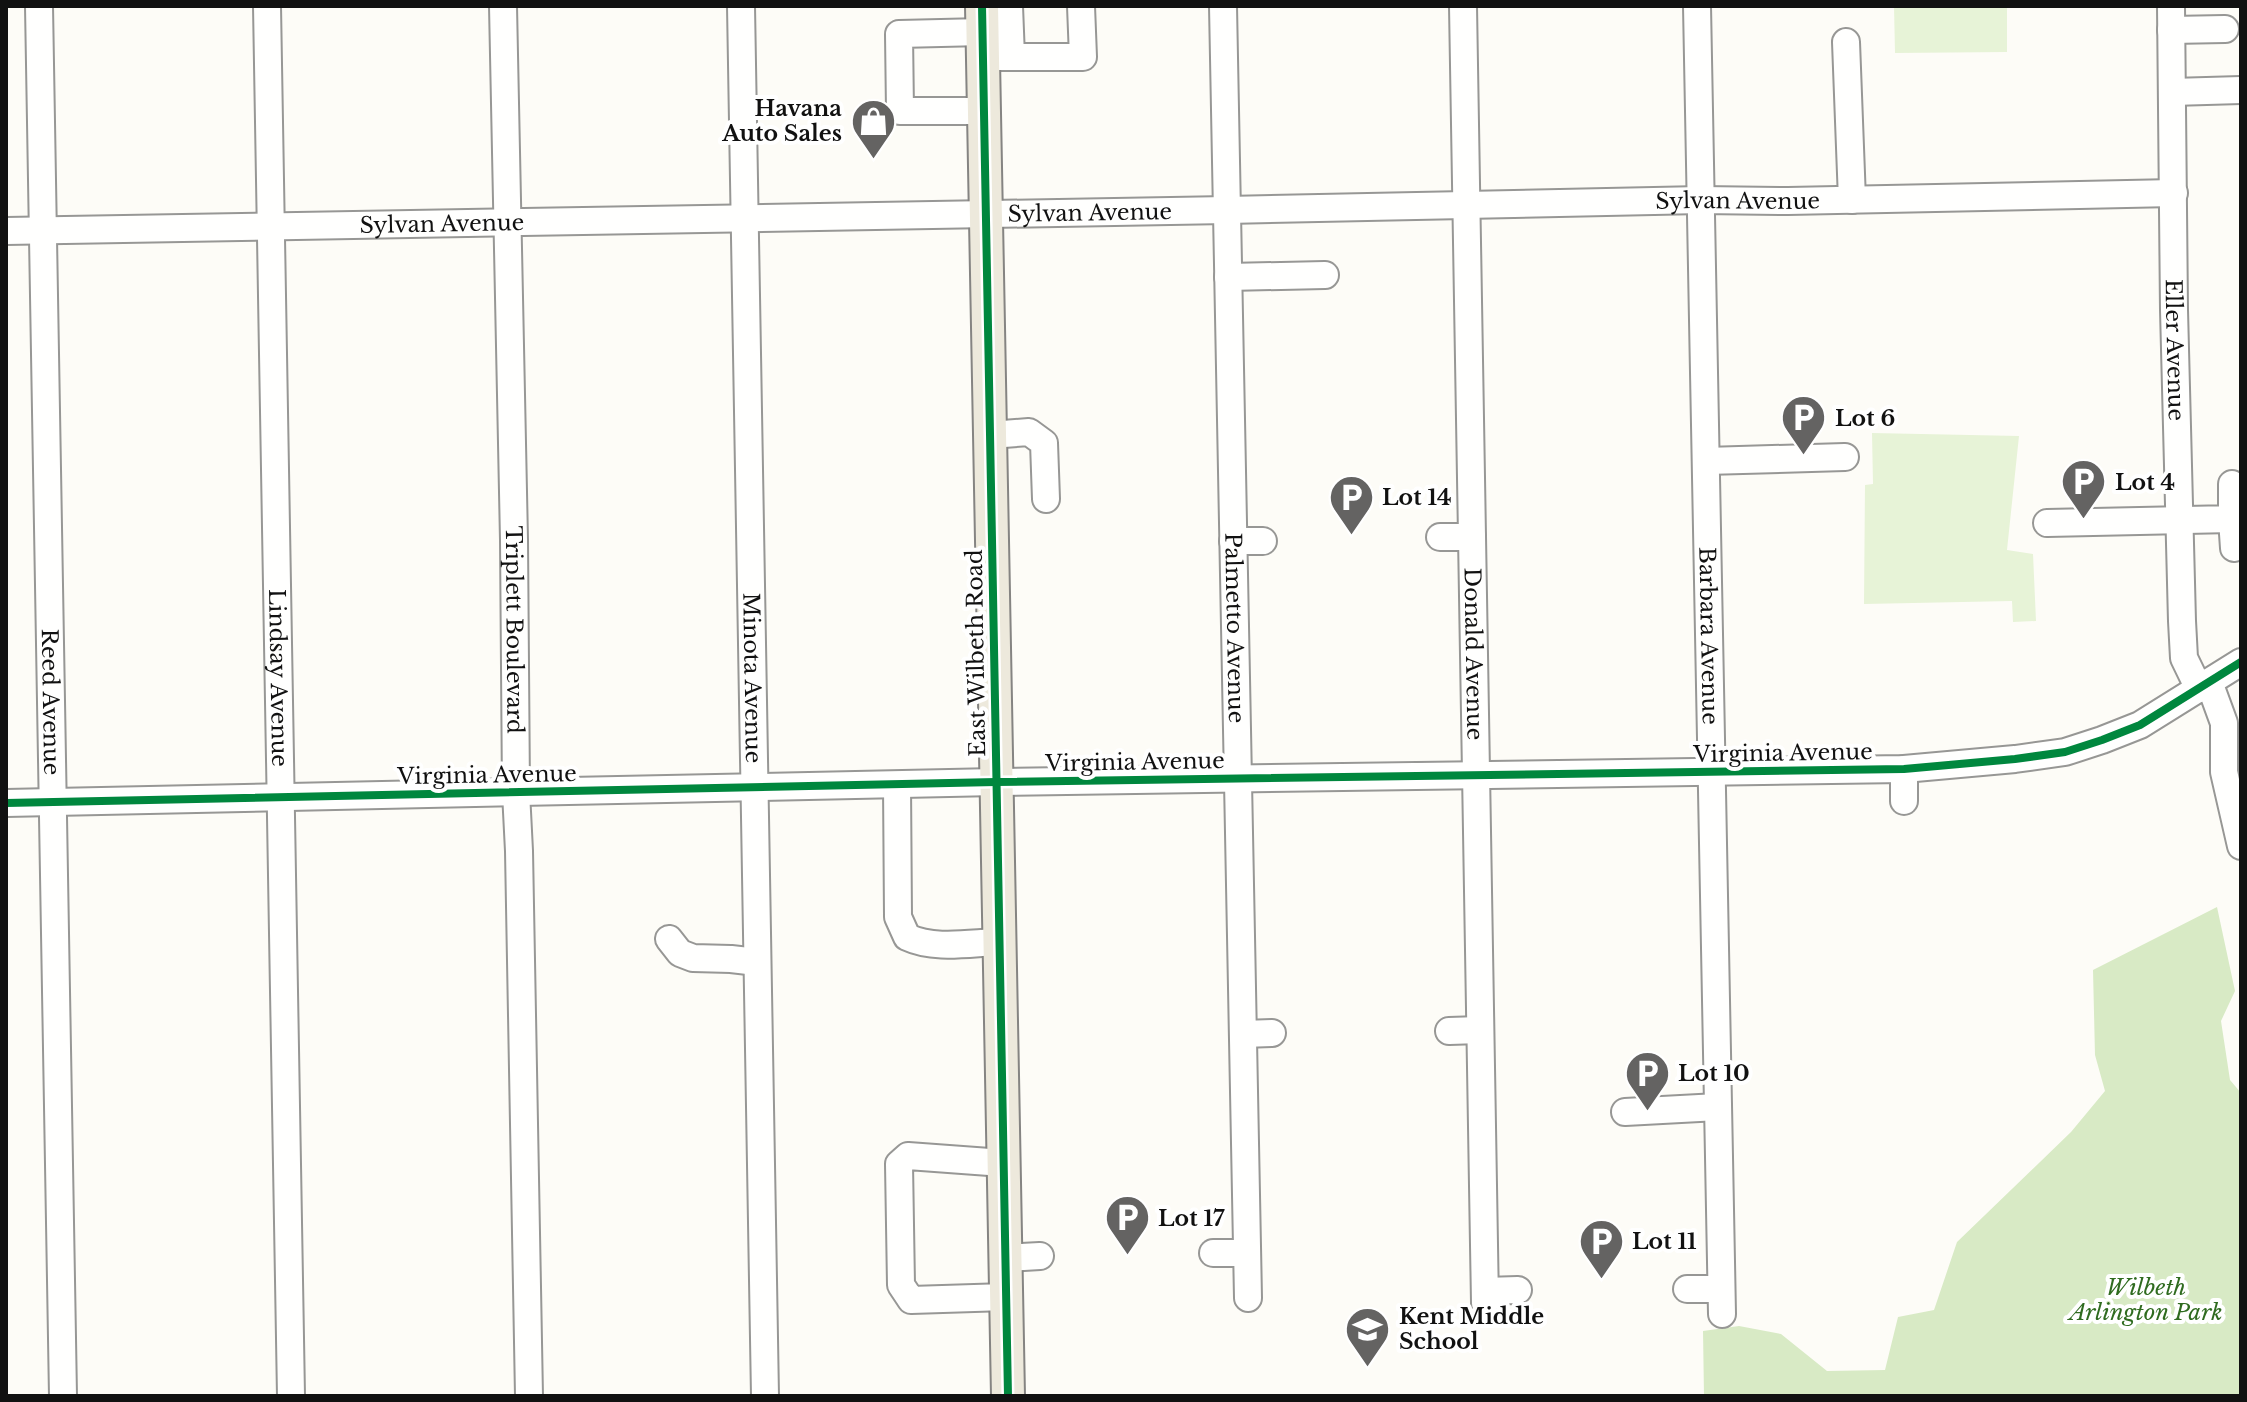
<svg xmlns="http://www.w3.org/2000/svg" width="2247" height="1402" viewBox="0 0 2247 1402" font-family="'Libre Baskerville',serif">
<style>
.green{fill:#e7f3d7}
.forest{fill:#d8eac5}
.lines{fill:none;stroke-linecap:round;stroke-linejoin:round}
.minor-casing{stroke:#979795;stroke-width:30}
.major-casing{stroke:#858482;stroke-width:36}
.minor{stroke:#fffffe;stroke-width:26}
.major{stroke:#ede9dc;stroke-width:32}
.cycleway-casing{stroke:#fff;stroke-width:13}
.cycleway{stroke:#00873e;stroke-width:8}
.labels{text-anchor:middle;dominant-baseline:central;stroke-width:8;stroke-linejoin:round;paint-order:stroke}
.poi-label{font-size:22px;font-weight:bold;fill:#111;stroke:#fff;text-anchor:start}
.street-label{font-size:22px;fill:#111;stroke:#fff}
.park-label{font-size:22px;font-style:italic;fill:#2f6b1f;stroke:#fff}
</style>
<rect width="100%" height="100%" fill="#fdfcf7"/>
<!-- green -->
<g class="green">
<path d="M1894,6H2007V52L1895,53Z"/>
<path d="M1872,433L2019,436L2007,550L2033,554L2036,621L2013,622L2012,601L1864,604L1865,485L1873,484Z"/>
</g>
<!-- forest -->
<path class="forest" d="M2217,907L2235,991L2221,1021L2230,1080L2241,1093V1396H1704L1703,1331L1739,1326L1781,1334L1827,1371L1885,1370L1898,1317L1934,1310L1957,1242L2071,1132L2105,1091L2095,1055L2093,970Z"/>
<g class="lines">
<defs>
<g id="minor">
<path id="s1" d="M39,6L63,1396"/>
<path id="s2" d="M267,6L291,1396"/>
<path id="s3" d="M503,6L514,540L516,792L519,851L529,1396"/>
<path id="s4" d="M741,6L765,1396"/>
<path d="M1009,6L1011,57"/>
<path id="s5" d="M1223,6L1248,1298"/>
<path id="s6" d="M1463,6L1485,1303"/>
<path id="s7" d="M1697,6L1722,1314"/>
<path id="s8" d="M2171,6L2174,310L2182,621L2184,658L2199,689"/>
<path d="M2171,30L2225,29"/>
<path d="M983,32L899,34L900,111H984"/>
<path d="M1846,42L1852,200"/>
<path d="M983,57H1083L1081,6"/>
<path d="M2172,92L2241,90"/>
<path id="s9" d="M6,231L1227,210L1701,200L1788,201L2174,193"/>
<path d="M1228,277L1325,275"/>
<path d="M990,435L1029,432L1044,443L1046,499"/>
<path d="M1706,461L1845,457"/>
<path d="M2232,519L2234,548"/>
<path d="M2047,523L2232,519V484"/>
<path d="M1440,537H1472"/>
<path d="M1233,541H1263"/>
<path d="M2209,682L2224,723V772L2241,846"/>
<path d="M1904,769V801"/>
<path d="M897,785L898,917L907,937C935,950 969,943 999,942"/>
<path d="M6,803L996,782L1904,769L2015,759L2065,752L2102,740L2140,725L2241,662"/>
<path d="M669,939L680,953L693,958L731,959L757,962"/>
<path d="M1449,1031L1480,1030"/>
<path d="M1243,1034L1272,1033"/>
<path d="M1625,1112L1718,1107"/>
<path d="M1003,1163L908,1156L899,1164L901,1285L911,1300L1006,1297"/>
<path d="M1213,1253H1247"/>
<path d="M1005,1258L1040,1256"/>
<path d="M1687,1289H1721"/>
<path d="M1485,1291L1518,1290"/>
</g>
<path id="major" d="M982,6L1008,1396"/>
</defs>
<!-- minor casing -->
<use href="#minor" class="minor-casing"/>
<!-- major casing -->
<use href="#major" class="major-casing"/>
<!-- minor -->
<use href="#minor" class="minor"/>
<!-- major -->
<use href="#major" class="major"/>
<defs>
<g id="cycleway">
<path d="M982,6L1008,1396"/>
<path d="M6,803L996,782L1904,769L2015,759L2065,752L2102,740L2140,725L2241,662"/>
</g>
</defs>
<!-- cycleway casing -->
<use href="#cycleway" class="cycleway-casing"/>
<!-- cycleway -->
<use href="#cycleway" class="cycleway"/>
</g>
<!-- icons -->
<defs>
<symbol id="shop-pin" viewBox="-11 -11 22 30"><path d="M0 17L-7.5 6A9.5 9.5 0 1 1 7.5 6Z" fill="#646362" stroke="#fff"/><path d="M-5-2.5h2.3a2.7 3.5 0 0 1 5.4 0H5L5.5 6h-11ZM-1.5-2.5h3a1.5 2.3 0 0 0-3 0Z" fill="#fff"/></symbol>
<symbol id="parking-pin" viewBox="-11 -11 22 30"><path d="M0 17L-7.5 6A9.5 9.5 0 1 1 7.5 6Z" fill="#646362" stroke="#fff"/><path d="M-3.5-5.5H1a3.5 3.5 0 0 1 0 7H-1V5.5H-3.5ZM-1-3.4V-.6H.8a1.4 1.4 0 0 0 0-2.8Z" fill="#fff"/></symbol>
<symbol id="school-pin" viewBox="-11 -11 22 30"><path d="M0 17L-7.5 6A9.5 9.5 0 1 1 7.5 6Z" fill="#646362" stroke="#fff"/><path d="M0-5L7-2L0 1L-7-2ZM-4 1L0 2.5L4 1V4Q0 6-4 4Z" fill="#fff"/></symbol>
</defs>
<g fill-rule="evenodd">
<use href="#shop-pin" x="848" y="96" width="51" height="69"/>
<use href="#parking-pin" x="1778" y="392" width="51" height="69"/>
<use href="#parking-pin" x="2058" y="456" width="51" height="69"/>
<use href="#parking-pin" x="1326" y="472" width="51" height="69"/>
<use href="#parking-pin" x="1622" y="1048" width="51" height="69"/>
<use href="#parking-pin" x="1102" y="1192" width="51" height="69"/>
<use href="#parking-pin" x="1576" y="1216" width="51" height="69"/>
<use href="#school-pin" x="1342" y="1304" width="51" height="69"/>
</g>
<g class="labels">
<!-- poi labels -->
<g class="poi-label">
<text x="842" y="108" text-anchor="end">Havana<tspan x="842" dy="25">Auto Sales</tspan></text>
<text x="1835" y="418">Lot 6</text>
<text x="2115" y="482">Lot 4</text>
<text x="1382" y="497">Lot 14</text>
<text x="1678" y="1073">Lot 10</text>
<text x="1158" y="1218">Lot 17</text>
<text x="1632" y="1241">Lot 11</text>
<text x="1399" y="1316">Kent Middle<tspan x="1399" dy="25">School</tspan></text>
</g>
<!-- street labels -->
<g class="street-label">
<text stroke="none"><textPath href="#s9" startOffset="1732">Sylvan Avenue</textPath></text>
<text stroke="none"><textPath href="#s9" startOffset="1084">Sylvan Avenue</textPath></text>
<text stroke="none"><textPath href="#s9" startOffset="436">Sylvan Avenue</textPath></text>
<text stroke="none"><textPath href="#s8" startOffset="344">Eller Avenue</textPath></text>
<text stroke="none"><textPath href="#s5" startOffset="622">Palmetto Avenue</textPath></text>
<text stroke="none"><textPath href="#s3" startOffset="624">Triplett Boulevard</textPath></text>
<text stroke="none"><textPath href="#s7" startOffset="630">Barbara Avenue</textPath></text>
<text transform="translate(976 653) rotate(-91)">East Wilbeth Road</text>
<text stroke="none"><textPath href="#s6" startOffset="648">Donald Avenue</textPath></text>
<text stroke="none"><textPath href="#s2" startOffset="672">Lindsay Avenue</textPath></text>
<text stroke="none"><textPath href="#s4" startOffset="672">Minota Avenue</textPath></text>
<text stroke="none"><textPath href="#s1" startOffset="696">Reed Avenue</textPath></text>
<text transform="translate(1783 753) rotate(-1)">Virginia Avenue</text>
<text transform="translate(1135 762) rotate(-1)">Virginia Avenue</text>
<text transform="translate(487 775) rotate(-1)">Virginia Avenue</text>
</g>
<!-- park labels -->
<g class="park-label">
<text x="2146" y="1287">Wilbeth<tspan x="2146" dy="25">Arlington Park</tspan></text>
</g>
</g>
<!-- border -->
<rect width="2247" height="1402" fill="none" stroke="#111111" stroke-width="16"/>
</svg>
